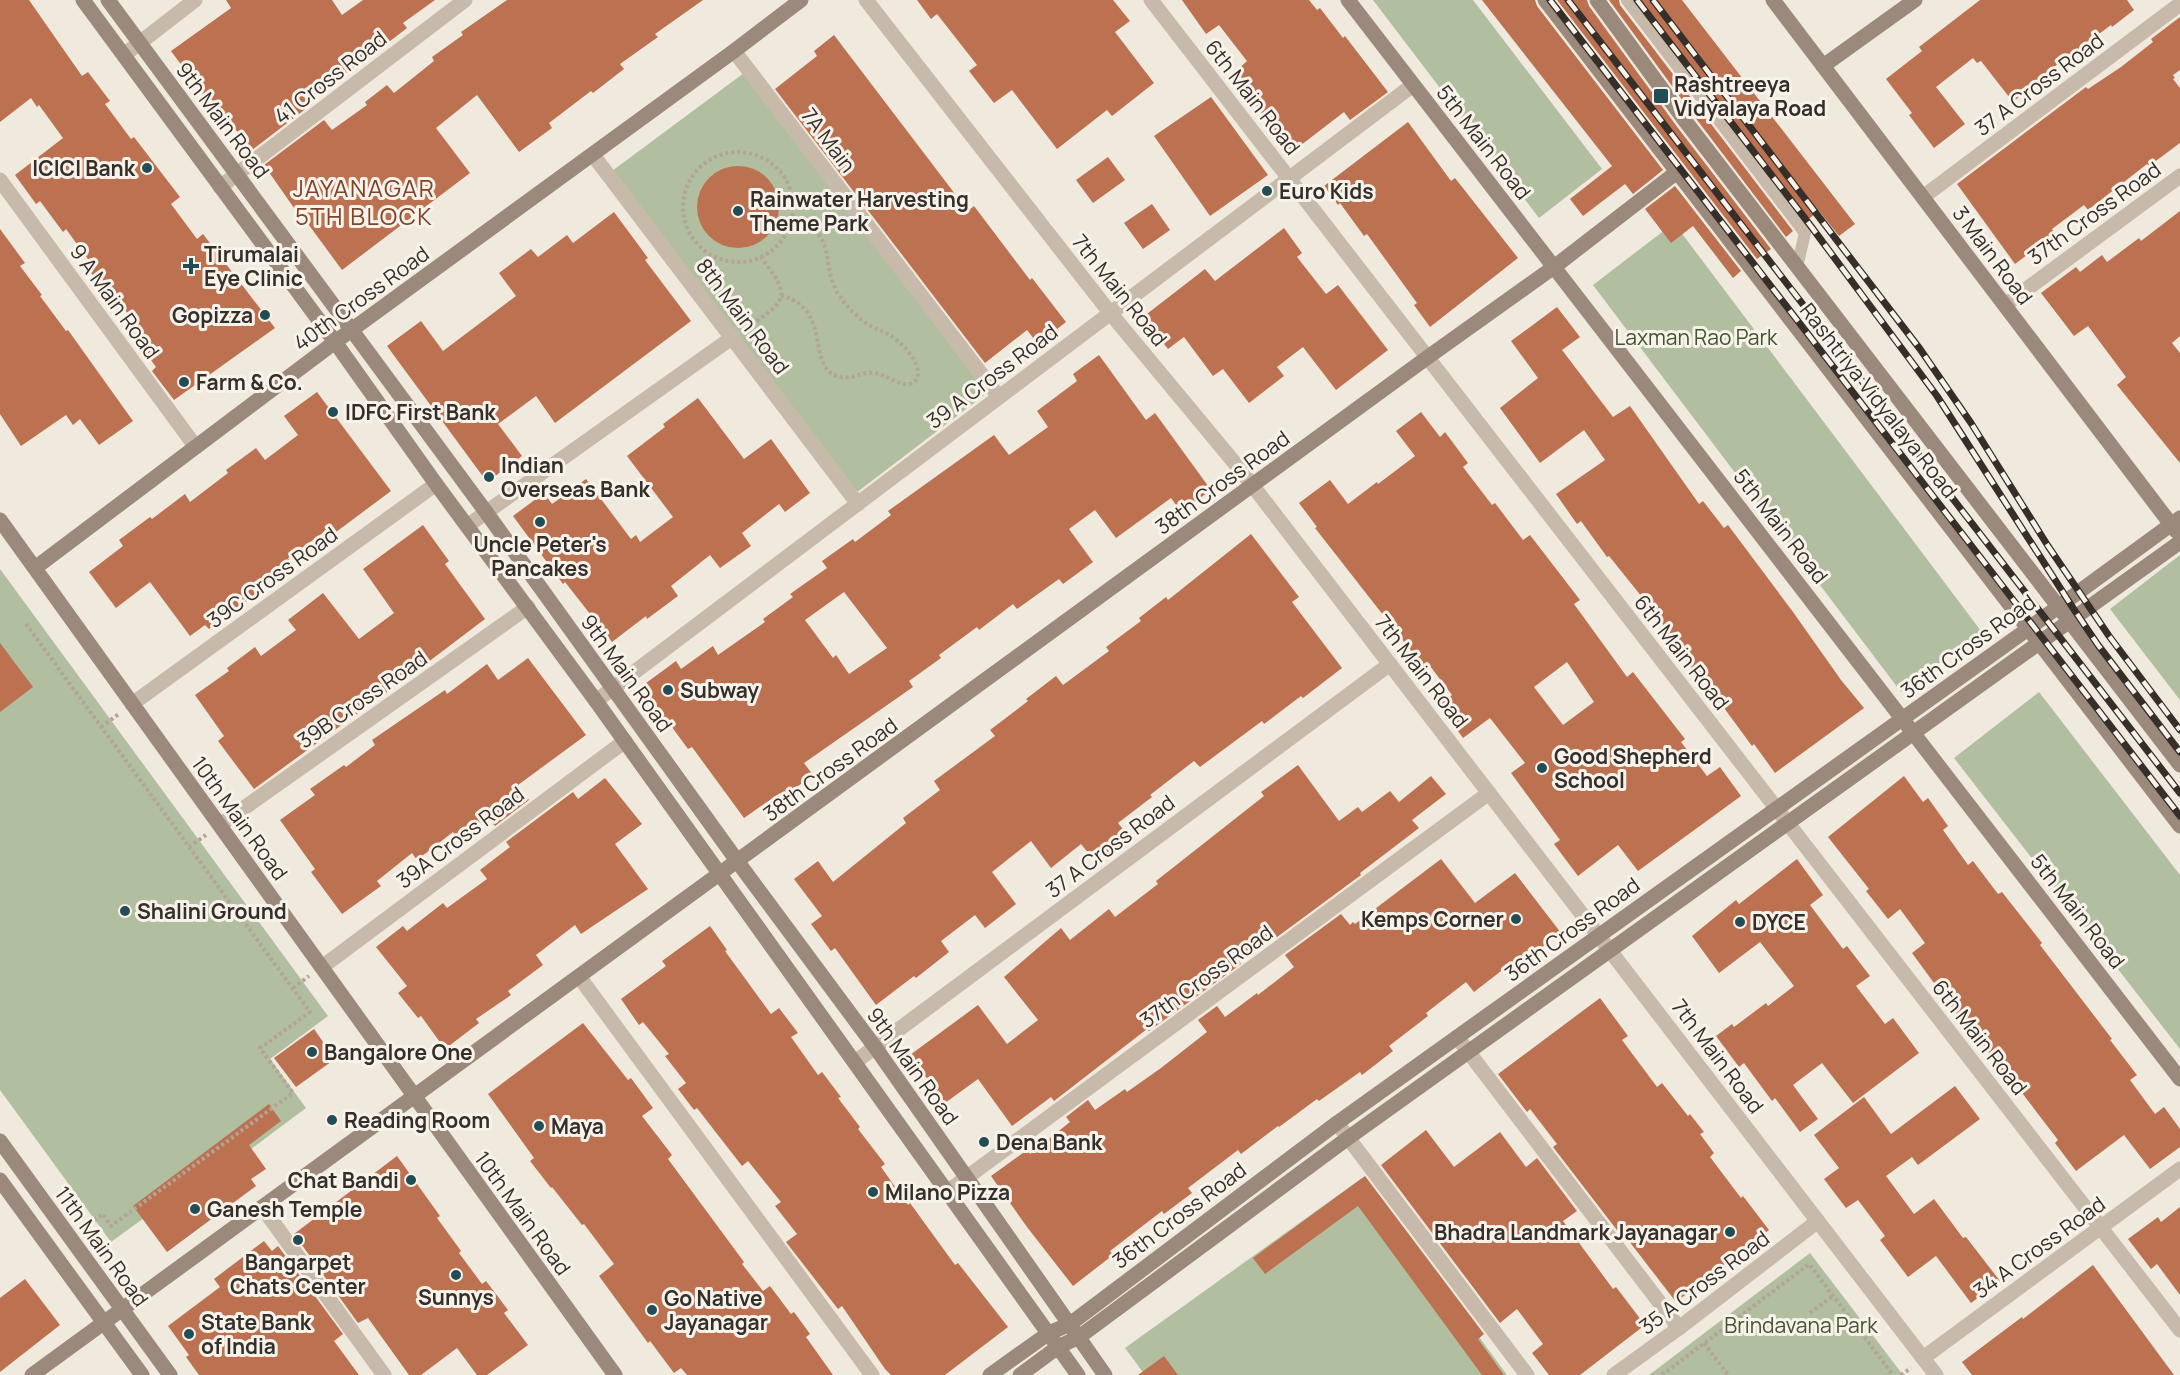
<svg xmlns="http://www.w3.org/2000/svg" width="2180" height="1375" viewBox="0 0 2180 1375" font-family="Manrope,sans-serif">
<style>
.green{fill:#b1be9f}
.building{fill:#bc7150;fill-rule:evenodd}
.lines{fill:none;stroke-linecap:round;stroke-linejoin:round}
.path{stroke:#b3a495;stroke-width:4;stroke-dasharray:3 3;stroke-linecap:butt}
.lane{stroke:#c8baaa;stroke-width:12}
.street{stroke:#c8baaa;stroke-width:15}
.secondary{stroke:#9b897c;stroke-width:15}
.rail-casing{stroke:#362e29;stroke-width:7}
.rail{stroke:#f8f3ea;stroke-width:4.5;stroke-dasharray:14;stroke-linecap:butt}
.poi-dot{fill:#224d54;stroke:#f8f3ea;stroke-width:2}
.labels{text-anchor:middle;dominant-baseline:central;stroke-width:6;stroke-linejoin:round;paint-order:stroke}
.street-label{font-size:21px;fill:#362e29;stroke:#f8f3ea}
.poi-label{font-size:21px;font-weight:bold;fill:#362e29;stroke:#f8f3ea;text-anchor:start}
.park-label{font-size:21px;fill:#43522f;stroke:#f8f3ea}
.quarter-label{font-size:24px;letter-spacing:1.5px;fill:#7e4329;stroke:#f8f3ea}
</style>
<rect width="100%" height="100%" fill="#f0e9de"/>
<!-- green -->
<g class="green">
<path d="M1373,0H1473L1602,169L1539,218Z"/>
<path d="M744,73L987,393L856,493L612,171Z"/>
<path d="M1674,223L1981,631L1901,692L1593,285Z"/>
<path d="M2180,555V700L2110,609Z"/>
<path d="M0,569L328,1016L270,1059L306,1108L216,1175L211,1169L111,1242L0,1090Z"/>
<path d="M2039,692L2180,875V1049L1954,758Z"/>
<path d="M1362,1178L1507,1375H1145L1125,1348Z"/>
<path d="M1810,1253L1903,1375H1649Z"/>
</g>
<!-- building -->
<g class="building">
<path d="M0,0H29L82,76L88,72L110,101L105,104L131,139L134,137L180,197L171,204L197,239L203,234L275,328L174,400L152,371L156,367L133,335L140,330L114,295L110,298L88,269L93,266L66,229L63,232L40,201L36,204L15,175L63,138L39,105L37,107L31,98L0,122Z"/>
<path d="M226,0H332L342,15L363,0H435L403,23L407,28L376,52L309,99L312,104L252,150L208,95L205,97L171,51L231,8Z"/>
<path d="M507,0H703L655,34L658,37L620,64L624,69L593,93L591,91L549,123L552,128L519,152L477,95L436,128L470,173L342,270L303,217L301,218L264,165L324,120L332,130L367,105L365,102L387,85L394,93L434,61L432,57L463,35L461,32Z"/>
<path d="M917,0H1113L1130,21L1115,32L1154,83L1112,116L1107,110L1057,149L1012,90L994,103L969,71L977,65L937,14L931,19Z"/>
<path d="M1182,0H1309L1317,10L1320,8L1343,38L1345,36L1388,92L1350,120L1344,112L1292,152L1254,103L1260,99L1236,71L1247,61L1219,25L1206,34Z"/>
<path d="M1482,0H1535L1537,6L1663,170L1633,194L1625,184L1583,216L1570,199L1612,166Z"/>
<path d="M1557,0H1587L1589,6L1678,128L1771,249L1757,259Z"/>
<path d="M1609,0H1619L1620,5L1793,231L1786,237L1694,116Z"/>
<path d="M1637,0H1682L1855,224L1839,236L1819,211L1806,221Z"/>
<path d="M1980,0H2127L2134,10L2112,27L2111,25L2068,57L2067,56L2013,102L1981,61L1977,63L1973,58L1936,87L1965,124L1934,148L1909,115L1912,113L1886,79L1922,51L1919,47Z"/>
<path d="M2180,17V70L2173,75L2175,78L2173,79L2180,88V143L2149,166L2147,164L2088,210L2084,205L2052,229L2055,234L2015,264L1957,184L2086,87L2088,89L2121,67L2153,42L2151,39Z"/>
<path d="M834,35L968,211L974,206L1030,280L1032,278L1066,322L1038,344L1027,330L985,363L775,89L817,56L814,51Z"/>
<path d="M1211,97L1268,175L1210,216L1154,136Z"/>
<path d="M1408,122L1451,181L1455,178L1518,258L1430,327L1414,305L1417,303L1367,234L1364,236L1340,203L1338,205L1324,186Z"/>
<path d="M1108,157L1125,180L1093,203L1076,180Z"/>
<circle cx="738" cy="207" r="41"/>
<path d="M1675,186L1741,271L1733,278L1693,226L1671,243L1645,209Z"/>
<path d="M1152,204L1170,230L1143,249L1124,223Z"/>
<path d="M2180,211V336L2172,343L2180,353V463L2117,385L2126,377L2088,326L2074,336L2041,293L2076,267L2080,272L2102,255L2107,262L2139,238L2141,241Z"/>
<path d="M614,212L648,258L645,260L691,321L555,423L536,396L498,424L522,456L487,482L387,346L421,321L443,351L516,296L499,273L531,249L538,257L567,235L573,243Z"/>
<path d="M1284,228L1302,253L1297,257L1326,294L1338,285L1388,350L1336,390L1303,347L1277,367L1284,376L1249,403L1223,369L1213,376L1184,337L1168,349L1143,317L1205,269L1215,281Z"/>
<path d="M0,229L25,263L20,266L42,295L40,296L66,331L68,330L133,421L99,445L80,419L73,425L66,415L21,446L0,414Z"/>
<path d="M1557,307L1580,337L1562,350L1613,417L1630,406L1699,504L1703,501L1724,528L1728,525L1793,612L1841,680L1864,708L1775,773L1754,744L1752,746L1702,678L1700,679L1681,654L1684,652L1638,592L1609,556L1607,557L1581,521L1577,524L1556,494L1605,460L1584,430L1540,463L1500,408L1538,378L1511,341Z"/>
<path d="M1099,355L1146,420L1155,413L1211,490L1181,512L1171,498L1116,538L1095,510L1069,529L1093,562L1063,584L1059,579L1017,609L1013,604L979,630L977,627L939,655L941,658L909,681L913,687L804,763L813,775L783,797L780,793L744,818L692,747L688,749L642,686L676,661L681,669L713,646L718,655L765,622L763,619L793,597L790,594L827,568L822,561L853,539L855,542L891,515L888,511L994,435L1009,455L1048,427L1037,411L1077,381L1073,374ZM844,592L887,648L849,674L836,655L833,658L805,620Z"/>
<path d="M317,392L391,491L328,538L324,532L288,558L291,562L255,589L258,593L209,629L205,625L190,636L150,582L116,608L89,572L123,546L119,540L150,517L152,519L185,494L190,502L228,473L226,470L256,448L265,460L298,435L284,416Z"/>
<path d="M698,398L744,459L771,439L810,493L785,512L779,504L742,533L751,546L720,568L710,555L671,586L678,596L647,619L646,616L612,642L565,582L563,584L513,516L544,493L552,504L586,479L631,539L636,535L640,542L673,517L627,456L665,427L663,424Z"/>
<path d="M1421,412L1440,437L1445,432L1468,463L1463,467L1492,505L1495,503L1523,540L1530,535L1580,600L1574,604L1627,677L1633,672L1685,739L1681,742L1707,776L1720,767L1741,796L1638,871L1618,845L1578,876L1554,844L1560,840L1511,773L1525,763L1490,718L1463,738L1439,705L1452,695L1427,662L1423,666L1315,528L1317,527L1299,503L1330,480L1348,504L1377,482L1378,484L1415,456L1396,431ZM1567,662L1594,702L1563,725L1534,687Z"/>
<path d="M423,525L449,561L445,564L485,619L419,669L416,664L387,685L391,689L254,789L218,741L224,736L195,695L229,671L227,668L255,647L261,656L296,630L288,620L323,593L359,639L394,613L363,569Z"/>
<path d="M1251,534L1299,597L1292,602L1342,668L1303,698L1301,696L1264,724L1262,721L1200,767L1194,761L1150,795L1152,797L1118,823L1130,838L1097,864L1081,844L1051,868L1031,841L992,872L1016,904L985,928L975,915L941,941L949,952L916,978L914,976L876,1005L835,948L831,951L811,924L822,916L794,879L818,861L833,882L906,823L903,818L940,790L934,781L995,736L990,730L1028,701L1026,699L1056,676L1063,685L1109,651L1106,647L1141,621L1139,618L1166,597L1168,600Z"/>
<path d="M0,643L33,687L0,712Z"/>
<path d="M528,658L586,735L518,785L529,800L495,826L488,817L458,839L453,832L417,860L412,853L377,881L381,886L342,914L311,872L315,869L280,820L315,795L310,789L344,765L346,767L375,745L372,740L445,690L447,694L487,664L498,680Z"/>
<path d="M1298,765L1339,821L1358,807L1362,812L1390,791L1399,802L1431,776L1446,794L1412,820L1419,828L1360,873L1361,875L1273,940L1271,937L1238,960L1241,964L1149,1031L1147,1029L1054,1101L1051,1097L1012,1126L978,1079L945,1103L910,1055L978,1005L1007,1044L1038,1020L1004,977L1061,928L1070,940L1109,909L1115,917L1158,884L1156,881L1264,796L1261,792Z"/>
<path d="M1904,776L1923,802L1928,798L1948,826L1943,830L1968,865L1973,861L1998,894L2002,892L2042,943L2040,945L2112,1039L2110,1040L2137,1075L2130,1080L2155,1114L2164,1107L2180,1129V1147L2150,1169L2124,1135L2076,1171L2055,1143L2058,1140L2006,1072L2004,1073L1980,1041L1978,1043L1912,953L1925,943L1900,909L1888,919L1866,891L1869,889L1828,837Z"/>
<path d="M605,778L642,824L615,844L648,889L581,934L575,925L536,955L543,965L508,991L511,995L476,1019L479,1023L445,1049L421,1016L418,1018L398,993L407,986L376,947L403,926L407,931L443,903L447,908L487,879L480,870L510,847L506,842L573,792L578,799Z"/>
<path d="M1441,859L1475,903L1515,873L1561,933L1517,966L1514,961L1474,992L1466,982L1426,1013L1428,1016L1389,1046L1393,1051L1362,1075L1360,1072L1319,1101L1317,1099L1279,1127L1278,1126L1241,1154L1238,1150L1188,1188L1192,1193L1164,1214L1162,1211L1110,1251L1113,1255L1073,1286L1027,1227L991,1176L1027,1150L1030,1154L1070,1122L1066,1117L1088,1100L1095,1110L1125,1089L1127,1092L1161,1068L1207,1032L1198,1020L1217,1006L1225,1017L1257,993L1258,995L1294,967L1285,955L1341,914L1350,925L1353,922L1355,924Z"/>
<path d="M1797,859L1823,895L1810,905L1843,949L1847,946L1870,976L1856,986L1885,1024L1893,1018L1919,1053L1853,1103L1822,1063L1793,1085L1818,1119L1800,1132L1775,1098L1772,1101L1744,1063L1739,1067L1716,1036L1732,1024L1734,1027L1766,1003L1768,1006L1794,986L1760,942L1719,973L1692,936L1736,900L1739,904Z"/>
<path d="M710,926L727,950L725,951L771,1014L779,1008L798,1033L791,1037L818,1075L822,1072L841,1097L838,1098L860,1127L858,1129L885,1164L881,1167L908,1205L910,1203L955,1265L958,1263L1008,1327L945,1375H891L885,1369L842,1306L838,1309L786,1242L797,1234L775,1206L781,1202L748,1161L742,1166L697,1108L694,1110L678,1089L686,1083L665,1056L669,1054L643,1022L639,1025L621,999L666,966L662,961Z"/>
<path d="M1600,998L1628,1036L1622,1040L1657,1087L1662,1083L1688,1116L1690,1114L1704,1132L1700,1134L1714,1153L1710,1157L1741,1198L1743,1196L1769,1230L1676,1302L1622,1232L1620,1234L1553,1147L1557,1144L1530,1109L1527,1112L1498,1074Z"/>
<path d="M583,1023L628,1080L631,1078L653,1108L642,1116L672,1155L668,1159L744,1262L742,1264L763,1291L770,1286L791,1314L794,1312L810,1334L806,1337L833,1375H687L681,1368L674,1373L650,1341L648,1343L599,1276L614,1264L584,1224L582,1225L552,1187L551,1188L530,1161L534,1158L488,1094Z"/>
<path d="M314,1029L335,1059L296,1087L274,1058Z"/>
<path d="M1955,1086L1980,1119L1918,1165L1912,1157L1886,1176L1914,1214L1934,1199L1963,1238L1966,1237L2000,1281L1971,1303L1936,1256L1908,1277L1880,1240L1885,1236L1858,1200L1846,1208L1824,1179L1839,1168L1814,1135L1864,1097L1891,1134Z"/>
<path d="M269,1104L281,1121L249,1145L266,1169L251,1179L256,1186L167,1252L133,1206Z"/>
<path d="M1426,1130L1454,1167L1500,1132L1526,1167L1537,1158L1577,1211L1563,1221L1613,1289L1616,1287L1645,1325L1580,1375H1549L1532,1353L1543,1344L1517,1309L1500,1323L1381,1165Z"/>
<path d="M397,1156L440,1216L437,1218L461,1251L459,1253L482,1284L486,1281L508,1310L504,1313L528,1345L487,1375H477L457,1348L421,1375H409L368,1318L358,1323L294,1234Z"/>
<path d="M1365,1176L1484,1334L1478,1339L1504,1375H1482L1358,1206L1265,1274L1253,1258Z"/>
<path d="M2180,1207V1295L2157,1264L2151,1269L2128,1239L2158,1217L2161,1222Z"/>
<path d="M264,1241L272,1251L278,1246L343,1334L334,1341L359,1375H199L186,1357L189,1355L168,1326L220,1287L214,1279Z"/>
<path d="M2093,1265L2174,1375H1972L1962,1362L2022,1317L2023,1319Z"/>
<path d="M25,1279L60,1325L0,1372V1298Z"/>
<path d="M1164,1356L1178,1375H1138Z"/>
</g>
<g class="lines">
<!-- path -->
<g class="path">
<circle cx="738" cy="207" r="55"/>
<path d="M781,295C836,312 803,368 840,377C852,380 862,371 875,373C887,375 897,385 909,384C914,383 918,380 918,375C919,360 902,343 890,335C882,331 873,328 866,323C856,316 847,307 840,297C818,264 841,236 792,216"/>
<path d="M747,328C787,300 792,298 761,257"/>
<path d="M26,624L310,1012L260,1048L293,1093L111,1226L103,1214L84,1227"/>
<path d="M101,727L120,713"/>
<path d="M189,847L206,835"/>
<path d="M293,988L309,976"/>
<path d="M1810,1313L1833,1296"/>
<path d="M1704,1343L1728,1375"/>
<path d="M1662,1375L1809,1264L1893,1375"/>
<path d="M1901,1375L1911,1368"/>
</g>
<!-- lane -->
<path class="lane" d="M1627,0L1805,233L1797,267"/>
<!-- street -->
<g class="street">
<path d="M866,0L1111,314L1243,473L1936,1375"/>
<path d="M1151,0L2180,1330"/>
<path d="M734,51L999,397"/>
<path d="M124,55L195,0"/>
<path d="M593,155L858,504"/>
<path d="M0,180L195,446"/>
<path d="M220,187L465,0"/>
<path d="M1923,197L2180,4"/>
<path d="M2005,305L2180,176"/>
<path d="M467,526L733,337"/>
<path d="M596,701L1413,85"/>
<path d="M132,704L436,484"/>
<path d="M220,825L528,607"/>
<path d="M322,967L625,741"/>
<path d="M580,978L872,1375"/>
<path d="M1457,1037L1679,1328"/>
<path d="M855,1062L1390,664"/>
<path d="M1337,1123L1527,1375"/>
<path d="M947,1192L1489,793"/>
<path d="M262,1207L384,1375"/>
<path d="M1923,1358L2180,1169"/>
<path d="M1614,1375L1679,1328L1818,1221"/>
</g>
<!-- secondary -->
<g class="secondary">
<path d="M83,0L335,342L436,484L596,701L1078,1375"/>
<path d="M108,0L486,512L743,869L875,1047L1105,1375"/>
<path d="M1348,0L2180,1079"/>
<path d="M1545,0L2180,826"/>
<path d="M1597,0L1686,122L2180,765"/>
<path d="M1773,0L2176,531"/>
<path d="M1823,66L1915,0"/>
<path d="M0,520L615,1375"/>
<path d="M35,568L335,342L734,51L801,0"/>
<path d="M0,1141L170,1375"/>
<path d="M0,1180L142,1375"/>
<path d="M32,1375C497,1035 965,699 1428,357L1554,267L1677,172"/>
<path d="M990,1375L1049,1333L1070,1324L1337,1123L2028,629L2180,518"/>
<path d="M1020,1375L1058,1347L1079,1337L1348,1138L2180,542"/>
</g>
<defs>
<g id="rail">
<path d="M1550,0L2180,816"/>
<path d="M1568,0L2180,793"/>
<path d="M1637,0L1810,225L1937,396L2073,608L2098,645L2180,752"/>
<path d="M1653,0L1920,349L1971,423L2048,546L2109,636L2180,730"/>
</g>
</defs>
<!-- rail casing -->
<use href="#rail" class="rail-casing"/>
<!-- rail -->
<use href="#rail" class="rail"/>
</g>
<!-- markers -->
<g class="poi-dot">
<rect x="1653" y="88" width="16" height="16" rx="3"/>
<circle cx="147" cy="168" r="6"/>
<circle cx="1267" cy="191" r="6"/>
<circle cx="738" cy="211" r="6"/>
<path d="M188 257h6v6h6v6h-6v6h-6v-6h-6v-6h6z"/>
<circle cx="265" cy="315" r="6"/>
<circle cx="184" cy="382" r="6"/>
<circle cx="333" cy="412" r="6"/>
<circle cx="489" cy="477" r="6"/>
<circle cx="540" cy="522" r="6"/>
<circle cx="668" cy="690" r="6"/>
<circle cx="1542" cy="768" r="6"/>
<circle cx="125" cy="911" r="6"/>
<circle cx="1516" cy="919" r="6"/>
<circle cx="1740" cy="922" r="6"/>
<circle cx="312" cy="1052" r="6"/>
<circle cx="332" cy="1120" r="6"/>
<circle cx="539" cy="1126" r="6"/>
<circle cx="984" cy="1142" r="6"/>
<circle cx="411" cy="1180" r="6"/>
<circle cx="873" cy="1192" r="6"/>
<circle cx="195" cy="1209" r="6"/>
<circle cx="1730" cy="1232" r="6"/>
<circle cx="298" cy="1240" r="6"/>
<circle cx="456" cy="1275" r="6"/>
<circle cx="652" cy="1310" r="6"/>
<circle cx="189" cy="1334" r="6"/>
</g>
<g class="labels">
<!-- street labels -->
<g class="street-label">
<text transform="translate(330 77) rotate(-38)">41 Cross Road</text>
<text transform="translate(2039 84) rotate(-37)">37 A Cross Road</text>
<text transform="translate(1253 97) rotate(52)">6th Main Road</text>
<text transform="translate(223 120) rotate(53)">9th Main Road</text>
<text transform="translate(829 140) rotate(53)">7A Main</text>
<text transform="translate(1484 142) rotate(52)">5th Main Road</text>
<text transform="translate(2094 213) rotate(-36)">37th Cross Road</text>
<text transform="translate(1993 255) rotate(53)">3 Main Road</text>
<text transform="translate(1120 290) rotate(51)">7th Main Road</text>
<text transform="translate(361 298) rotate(-36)">40th Cross Road</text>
<text transform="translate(115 301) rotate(54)">9 A Main Road</text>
<text transform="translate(743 316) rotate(53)">8th Main Road</text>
<text transform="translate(992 376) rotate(-37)">39 A Cross Road</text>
<text transform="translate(1879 400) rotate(52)">Rashtriya Vidyalaya Road</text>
<text transform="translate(1222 482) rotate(-36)">38th Cross Road</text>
<text transform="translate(1781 526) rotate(52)">5th Main Road</text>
<text transform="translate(272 577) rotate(-36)">39C Cross Road</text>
<text transform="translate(1968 646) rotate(-36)">36th Cross Road</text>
<text transform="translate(1682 652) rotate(52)">6th Main Road</text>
<text transform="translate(1422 671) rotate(52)">7th Main Road</text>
<text transform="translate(627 673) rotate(54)">9th Main Road</text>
<text transform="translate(362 699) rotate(-35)">39B Cross Road</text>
<text transform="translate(830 769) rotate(-36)">38th Cross Road</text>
<text transform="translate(240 818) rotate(54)">10th Main Road</text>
<text transform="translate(460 837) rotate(-37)">39A Cross Road</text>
<text transform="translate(1110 846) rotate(-37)">37 A Cross Road</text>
<text transform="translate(2078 911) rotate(52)">5th Main Road</text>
<text transform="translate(1572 929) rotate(-36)">36th Cross Road</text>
<text transform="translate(1206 976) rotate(-36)">37th Cross Road</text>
<text transform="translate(1980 1037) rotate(52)">6th Main Road</text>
<text transform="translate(1718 1056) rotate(53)">7th Main Road</text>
<text transform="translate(913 1066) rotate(54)">9th Main Road</text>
<text transform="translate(523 1213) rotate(54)">10th Main Road</text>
<text transform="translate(1179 1215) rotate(-37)">36th Cross Road</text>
<text transform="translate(102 1246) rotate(54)">11th Main Road</text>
<text transform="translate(2039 1247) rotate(-36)">34 A Cross Road</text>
<text transform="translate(1704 1282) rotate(-37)">35 A Cross Road</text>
</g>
<!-- poi labels -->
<g class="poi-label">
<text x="1674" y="84">Rashtreeya<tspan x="1674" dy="24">Vidyalaya Road</tspan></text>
<text x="135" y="168" text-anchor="end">ICICI Bank</text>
<text x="1279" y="191">Euro Kids</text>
<text x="750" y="199">Rainwater Harvesting<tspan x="750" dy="24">Theme Park</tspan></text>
<text x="204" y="254">Tirumalai<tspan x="204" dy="24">Eye Clinic</tspan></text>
<text x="253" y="315" text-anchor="end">Gopizza</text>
<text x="196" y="382">Farm &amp; Co.</text>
<text x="345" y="412">IDFC First Bank</text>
<text x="501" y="465">Indian<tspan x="501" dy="24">Overseas Bank</tspan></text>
<text x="540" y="544" text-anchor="middle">Uncle Peter's<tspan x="540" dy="24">Pancakes</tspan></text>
<text x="680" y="690">Subway</text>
<text x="1554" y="756">Good Shepherd<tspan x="1554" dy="24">School</tspan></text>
<text x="137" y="911">Shalini Ground</text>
<text x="1504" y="919" text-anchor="end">Kemps Corner</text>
<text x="1752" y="922">DYCE</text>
<text x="324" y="1052">Bangalore One</text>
<text x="344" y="1120">Reading Room</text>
<text x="551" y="1126">Maya</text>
<text x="996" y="1142">Dena Bank</text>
<text x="399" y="1180" text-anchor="end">Chat Bandi</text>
<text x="885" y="1192">Milano Pizza</text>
<text x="207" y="1209">Ganesh Temple</text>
<text x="1718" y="1232" text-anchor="end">Bhadra Landmark Jayanagar</text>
<text x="298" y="1262" text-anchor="middle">Bangarpet<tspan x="298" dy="24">Chats Center</tspan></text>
<text x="456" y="1297" text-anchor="middle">Sunnys</text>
<text x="664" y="1298">Go Native<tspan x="664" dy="24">Jayanagar</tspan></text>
<text x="201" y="1322">State Bank<tspan x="201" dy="24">of India</tspan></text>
</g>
<!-- park labels -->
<g class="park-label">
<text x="1696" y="337">Laxman Rao Park</text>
<text x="1801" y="1325">Brindavana Park</text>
</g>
<!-- quarter labels -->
<g class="quarter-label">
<text x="364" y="187">JAYANAGAR<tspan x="364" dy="28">5TH BLOCK</tspan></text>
</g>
</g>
</svg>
